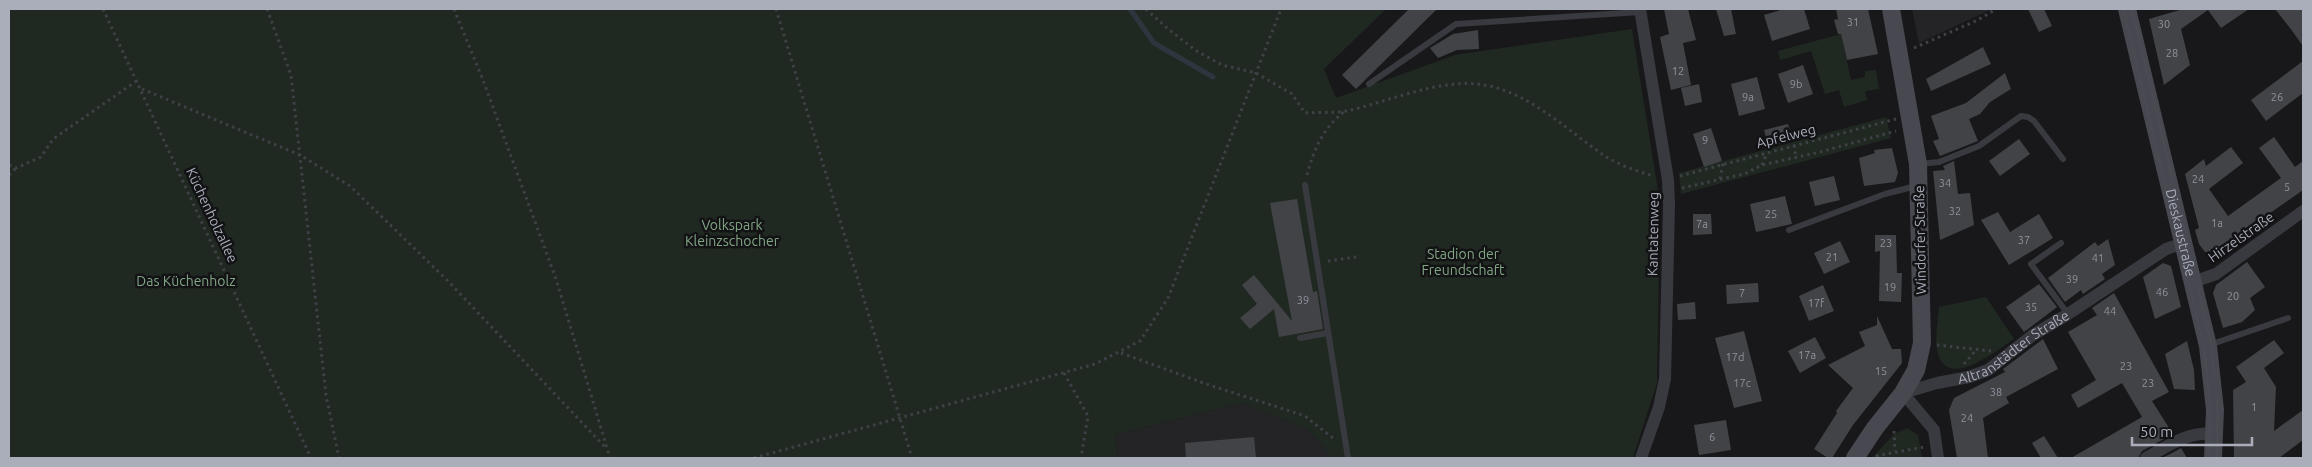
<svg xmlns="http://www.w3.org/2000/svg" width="2312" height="467" viewBox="0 0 2312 467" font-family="Ubuntu,sans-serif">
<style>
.built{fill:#242427}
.green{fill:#202921}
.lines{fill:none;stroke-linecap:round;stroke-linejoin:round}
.stream{stroke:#2d363f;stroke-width:5}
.building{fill:#424347}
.path{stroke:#3f4147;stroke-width:3;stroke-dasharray:2.5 4;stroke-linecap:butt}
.lane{stroke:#393a40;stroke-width:6}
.street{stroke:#393a40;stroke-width:12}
.secondary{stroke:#474850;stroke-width:18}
.tram{stroke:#4c4d55;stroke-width:1}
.labels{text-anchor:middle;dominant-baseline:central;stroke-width:5;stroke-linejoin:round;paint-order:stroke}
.number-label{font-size:11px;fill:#90939e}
.street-label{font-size:14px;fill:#aaaebb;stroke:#131315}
.park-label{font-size:14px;fill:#80a684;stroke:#131315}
</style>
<rect width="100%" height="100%" fill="#18181a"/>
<!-- built -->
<g class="built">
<path d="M1912,9H1992L1919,43Z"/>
<path d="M1242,403L1307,429L1333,458H1118L1115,435Z"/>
</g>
<!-- green -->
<g class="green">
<path d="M9,9H1386L1324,69L1336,98L1455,55L1632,29L1660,203L1657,383L1633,458H1333L1307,429L1242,403L1115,435L1118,458H9Z"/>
<path d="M1841,34L1851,80L1865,77V71L1876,70L1879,89L1865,91L1867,100L1844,107L1839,90L1825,94L1811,51L1780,60L1778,51Z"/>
<path d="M1886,117L1891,138L1681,194L1679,173Z"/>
<path d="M1986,297L2014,339C1997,350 1949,390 1938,354C1934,340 1938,321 1939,307Z"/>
<path d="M1907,428L1918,435L1922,458H1872L1894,434Z"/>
</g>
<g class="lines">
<!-- stream -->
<path class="stream" d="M1130,9L1154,43L1213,77"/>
</g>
<!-- building -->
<g class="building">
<path d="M1409,9H1437L1356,89L1342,75Z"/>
<path d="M1664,9H1688L1696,40L1683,43L1691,85L1671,90L1660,37L1669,34Z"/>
<path d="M1716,9H1731L1736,34L1724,36Z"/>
<path d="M1784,9H1804L1810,29L1772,41L1764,15Z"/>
<path d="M1836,9H1868L1878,54L1847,60L1841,34H1838L1834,20L1838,19Z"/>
<path d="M2028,9H2044L2052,26L2039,32Z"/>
<path d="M2183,9H2249L2221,28L2208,10L2181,29L2190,65L2164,85L2149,19Z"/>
<path d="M2275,9H2303V46L2290,28Z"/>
<path d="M1478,30L1479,49L1457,50L1438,58L1430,48L1453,34Z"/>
<path d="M1983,47L1991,64L1931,91L1926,79Z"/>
<path d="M2303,61V93L2266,121L2251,100Z"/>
<path d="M1803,65L1813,94L1788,103L1778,74Z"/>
<path d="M2005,73L2011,89L1990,102L1980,114L1969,119L1978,141L1940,156L1933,141L1939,139L1931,116L1966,103Z"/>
<path d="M1757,77L1765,109L1739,116L1731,84Z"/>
<path d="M1699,84L1702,102L1685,106L1681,88Z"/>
<path d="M1788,124L1792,140L1769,147L1764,130Z"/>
<path d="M1711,128L1722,161L1704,167L1693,134Z"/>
<path d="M2274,137L2295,167L2303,161V190L2212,254L2205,252L2199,244L2195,230L2199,228L2185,174L2204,159L2206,166L2231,147L2243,163L2209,189L2228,216L2281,178L2259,148Z"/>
<path d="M2019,139L2030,154L2000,176L1989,161Z"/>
<path d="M1892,148L1898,173L1895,182L1864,186L1859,158L1875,153L1874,150Z"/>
<path d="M1954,161L1958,194L1970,193L1974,225L1940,240L1933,171L1945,170L1943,166Z"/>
<path d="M1834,176L1840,200L1815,206L1809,182Z"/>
<path d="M1785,196L1792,224L1756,232L1750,204Z"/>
<path d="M1297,199L1310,275L1313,292L1317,291L1323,329L1279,337L1274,309L1250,329L1240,318L1257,304L1242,285L1254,275L1292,321L1270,203Z"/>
<path d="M1998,212L2010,232L2039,214L2053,238L2009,265L1981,220Z"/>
<path d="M1693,214H1711L1712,234L1693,235Z"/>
<path d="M1875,235H1896L1897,273H1902L1901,302L1879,301L1880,251L1875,252Z"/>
<path d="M2108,239L2115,265L2102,274L2105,279L2083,294L2081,290L2065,302L2048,278L2095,242L2098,246Z"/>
<path d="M1840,241L1850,262L1824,274L1814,253Z"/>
<path d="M2247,262L2265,287L2250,298L2255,310L2242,322L2223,328L2213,293L2216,285Z"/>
<path d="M2163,263L2171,266L2181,307L2155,319L2143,277Z"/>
<path d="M1758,283L1759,302L1727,304L1726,285Z"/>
<path d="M2039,284L2057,307L2024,332L2006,307Z"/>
<path d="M1823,285L1834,311L1809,321L1799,296Z"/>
<path d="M2114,293L2169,392L2152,401L2173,434L2142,451L2138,458H2071L2142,417L2122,383L2078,408L2071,395L2096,380L2068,332L2097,315L2092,308Z"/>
<path d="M1695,302L1696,319L1678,320L1677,304Z"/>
<path d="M1877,316L1892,349H1901L1902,363L1853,425L1832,458H1828L1814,449L1837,413L1836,411L1853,388L1828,365L1865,346L1859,332L1877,325Z"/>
<path d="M1744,331L1762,401L1734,408L1715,338Z"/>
<path d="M1815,337L1826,358L1800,373L1788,351Z"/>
<path d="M2043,339L2058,369L2006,397L2009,403L1983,418L1988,458H1957L1949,410L1954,398L2005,372L2003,369Z"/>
<path d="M2274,340L2284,353L2264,368L2276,387L2274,431L2303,410V440L2279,458H2234L2233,390L2246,382L2236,367Z"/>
<path d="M2187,341L2194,370L2195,390L2174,389L2165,354Z"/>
<path d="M1726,420L1731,450L1699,455L1694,425Z"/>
<path d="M2044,436L2058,458H2041L2032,443Z"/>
<path d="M1254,437L1256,458H1186L1185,443Z"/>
<path d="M2181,448L2187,458H2162L2174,452Z"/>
</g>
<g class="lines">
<!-- path -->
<g class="path">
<path d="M103,9L311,458"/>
<path d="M267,9L291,75L326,395L339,458"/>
<path d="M454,9L483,80L556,279L610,458"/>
<path d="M776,9L912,458"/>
<path d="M1146,9L1167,28L1195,50L1222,65L1256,73L1292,94L1305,113C1319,112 1334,113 1347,111C1387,102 1436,80 1477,84C1528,89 1568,132 1608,158C1622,166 1639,172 1654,176"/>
<path d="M1914,48L1978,20L1996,9"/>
<path d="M142,89L300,155L350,186L448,281L605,447"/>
<path d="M1794,145L1796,158"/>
<path d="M9,165L16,168L41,157L53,139L138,80"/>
<path d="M1762,165L1767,153"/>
<path d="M9,175L16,168"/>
<path d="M1307,175C1314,149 1323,128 1345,111"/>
<path d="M1680,176L1896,119"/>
<path d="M1720,179L1723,163"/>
<path d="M1682,188L1744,174L1762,165L1820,152L1896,131"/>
<path d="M1328,261L1356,257"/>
<path d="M1937,345L1991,351"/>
<path d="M1121,353L1209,385L1305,416L1334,439"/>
<path d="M1964,364L1976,350"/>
<path d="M1064,373L1088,416L1081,458"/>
<path d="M1894,431L1895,451"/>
<path d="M1876,456L1924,447"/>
<path d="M754,458L1095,364L1140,341L1168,298L1281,9"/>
</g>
<!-- lane -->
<g class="lane">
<path d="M1369,84L1456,24L1640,12"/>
<path d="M1920,164L1939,162L1979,146L2021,116L2028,117L2034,121L2063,159"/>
<path d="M1305,185L1348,458"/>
<path d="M1789,230L1885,194L1916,186"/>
<path d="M2061,243L2031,264L2068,314"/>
<path d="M1300,338L1328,333"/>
<path d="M2209,345L2288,318"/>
</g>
<!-- street -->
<g class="street">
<path d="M1640,9L1668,180L1669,205L1665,379L1659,407L1641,458"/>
<path d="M2193,282L2216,274L2303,211"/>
<path id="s1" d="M1938,458L1934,430L1903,393L1937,383L1969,377L1988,370L2033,335L2068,314L2166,249L2184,243"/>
<path d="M2146,458C2168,446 2188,431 2214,434"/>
</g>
<!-- secondary -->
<g class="secondary">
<path id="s2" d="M2127,9L2208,346L2215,410L2213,458"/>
<path d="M1855,458L1875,428L1903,393L1916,370L1922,343L1918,164L1891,9"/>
</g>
<!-- tram -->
<g class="tram">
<path d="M2123,9L2204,347L2210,405L2209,458"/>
<path d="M2132,9L2187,239"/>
<path d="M2197,283L2211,344L2215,378"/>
<path d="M2217,458V396"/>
</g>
</g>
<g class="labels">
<!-- number labels -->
<g class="number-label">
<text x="1853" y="22">31</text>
<text x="2164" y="24">30</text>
<text x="2172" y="53">28</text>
<text x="1678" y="71">12</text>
<text x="1796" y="84">9b</text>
<text x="1748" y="97">9a</text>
<text x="2277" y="97">26</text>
<text x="1705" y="140">9</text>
<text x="2198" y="179">24</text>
<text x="1945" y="183">34</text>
<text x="2287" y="187">5</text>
<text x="1955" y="211">32</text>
<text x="1771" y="214">25</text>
<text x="2217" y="223">1a</text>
<text x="1702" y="224">7a</text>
<text x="2024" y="240">37</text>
<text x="1886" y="243">23</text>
<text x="1832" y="257">21</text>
<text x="2098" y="258">41</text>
<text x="2072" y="279">39</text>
<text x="1890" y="287">19</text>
<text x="2162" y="292">46</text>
<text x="1742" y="293">7</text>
<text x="2233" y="296">20</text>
<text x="1303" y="300">39</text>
<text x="1816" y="303">17f</text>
<text x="2031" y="307">35</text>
<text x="2110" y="311">44</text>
<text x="1807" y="355">17a</text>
<text x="1735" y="357">17d</text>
<text x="2126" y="366">23</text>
<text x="1881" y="371">15</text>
<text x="1742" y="383">17c</text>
<text x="2148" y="383">23</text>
<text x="1996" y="392">38</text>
<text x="2254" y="407">1</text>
<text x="1967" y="418">24</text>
<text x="1712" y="437">6</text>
</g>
<!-- street labels -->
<g class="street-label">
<text transform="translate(1786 136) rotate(-14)">Apfelweg</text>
<text transform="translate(212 215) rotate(65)">Küchenholzallee</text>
<text stroke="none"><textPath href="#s2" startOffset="230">Dieskaustraße</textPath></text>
<text transform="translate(1653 234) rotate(-89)">Kantatenweg</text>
<text transform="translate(2241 237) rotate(-35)">Hirzelstraße</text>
<text transform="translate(1920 240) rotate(-91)">Windorfer Straße</text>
<text stroke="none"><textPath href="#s1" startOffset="198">Altranstädter Straße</textPath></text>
</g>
<!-- park labels -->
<g class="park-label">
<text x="732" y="225">Volkspark<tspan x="732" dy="16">Kleinzschocher</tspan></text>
<text x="1463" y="254">Stadion der<tspan x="1463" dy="16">Freundschaft</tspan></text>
<text x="186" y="281">Das Küchenholz</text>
</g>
</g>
<!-- border -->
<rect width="2312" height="467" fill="none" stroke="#aaaebb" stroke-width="20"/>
<!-- scale -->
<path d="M2132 437v8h120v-8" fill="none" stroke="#aaaebb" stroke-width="2.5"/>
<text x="2140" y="437" font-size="15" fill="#aaaebb" stroke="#131315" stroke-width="4" paint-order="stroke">50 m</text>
</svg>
